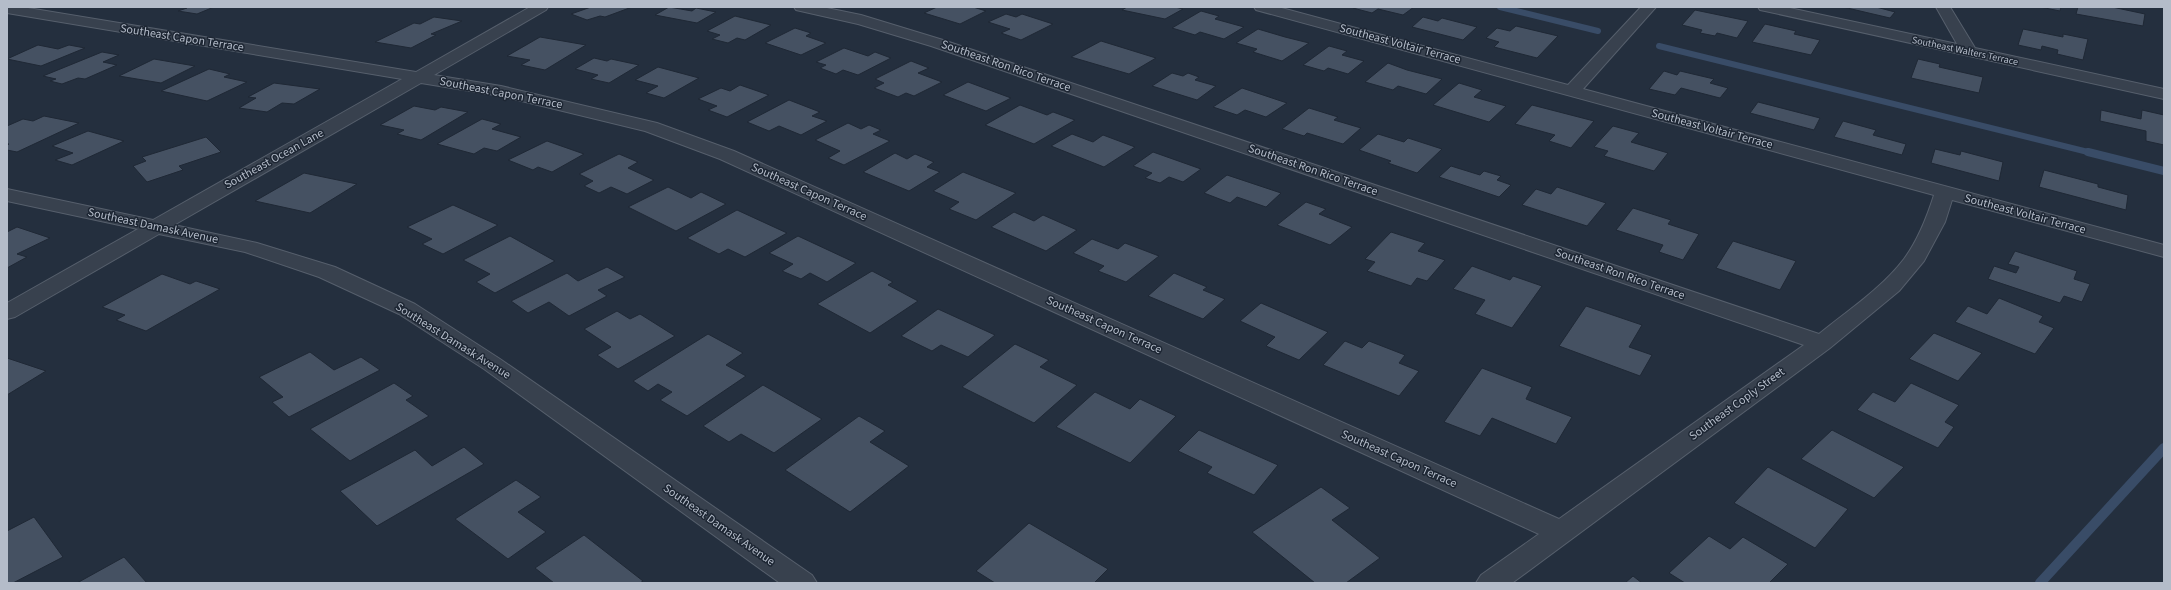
<svg xmlns="http://www.w3.org/2000/svg" width="2171" height="590" viewBox="0 0 2171 590" font-family="'Source Sans 3',sans-serif">
<style>
.lines{fill:none;stroke-linecap:round;stroke-linejoin:round}
.stream-far2{stroke:#394c67;stroke-width:6}
.stream-far1{stroke:#394c67;stroke-width:8}
.stream{stroke:#394c67;stroke-width:10}
.building{fill:#455162;stroke:#1f2835}
.minor-casing{stroke:#565f6c;stroke-width:2}
.minor{fill:#38414e;fill-rule:evenodd}
.labels{text-anchor:middle;dominant-baseline:central;stroke-width:3;stroke-linejoin:round;paint-order:stroke}
.far-street-label{font-size:10px;fill:#b4bcc9;stroke:#1d2633}
.street-label{font-size:12px;fill:#b4bcc9;stroke:#1d2633}
</style>
<rect width="100%" height="100%" fill="#242f3e"/>
<g class="lines">
<!-- stream-far2 -->
<g class="stream-far2">
<path d="M1500,7L1598,31"/>
<path d="M1659,46L2092,153"/>
</g>
<!-- stream-far1 -->
<path class="stream-far1" d="M2088,152L2164,171"/>
<!-- stream -->
<path class="stream" d="M2040,583L2164,448"/>
</g>
<!-- building -->
<g class="building">
<path d="M183,7H214L197,14L178,11L187,8Z"/>
<path d="M591,7H632L605,17L600,16L587,20L571,14Z"/>
<path d="M669,7L692,11L696,8L716,12L697,23L655,15Z"/>
<path d="M937,7H973L986,11L960,24L924,13Z"/>
<path d="M1127,7H1175L1183,9L1165,19L1122,10Z"/>
<path d="M1355,7H1414L1403,15L1378,9L1372,13L1353,8Z"/>
<path d="M1843,7H1876L1895,12L1890,18Z"/>
<path d="M2040,7H2061L2060,11Z"/>
<path d="M2078,7H2112L2145,14L2143,26L2076,14Z"/>
<path d="M1695,10L1748,21L1737,38L1717,33L1715,36L1700,33L1702,30L1682,25Z"/>
<path d="M1201,11L1219,16L1215,19L1244,27L1224,39L1200,32L1195,35L1172,28Z"/>
<path d="M1006,14L1016,17L1022,14L1053,24L1021,40L1001,33L1010,29L988,22Z"/>
<path d="M735,16L771,25L745,40L737,38L728,43L712,39L720,35L707,31Z"/>
<path d="M434,17L462,21L431,34L436,35L411,48L375,42L414,23L420,24Z"/>
<path d="M1423,17L1438,21L1442,18L1477,27L1463,40L1412,27Z"/>
<path d="M1765,24L1796,31L1794,34L1820,40L1811,55L1752,42Z"/>
<path d="M1516,26L1558,36L1537,58L1494,47L1499,42L1486,38L1497,28L1510,31Z"/>
<path d="M795,28L811,33L806,36L826,43L801,55L765,43Z"/>
<path d="M1258,29L1285,37L1309,43L1282,61L1253,52L1257,49L1236,43Z"/>
<path d="M2023,29L2063,37V34L2088,39L2083,60L2057,54L2058,50L2042,46L2041,50L2018,45Z"/>
<path d="M540,37L586,45L545,70L521,65L530,60L507,56Z"/>
<path d="M1101,41L1156,58L1129,74L1071,57Z"/>
<path d="M38,45L58,49L69,45L85,48L41,66L7,59Z"/>
<path d="M1329,46L1347,51L1342,55L1364,61L1348,74L1328,68L1324,71L1303,65Z"/>
<path d="M844,48L868,56L875,52L891,58L858,75L843,70L836,74L820,68L826,65L816,62Z"/>
<path d="M102,52L119,55L103,62L117,65L85,79L78,78L62,84L50,81L56,79L43,76Z"/>
<path d="M594,58L607,61L611,59L639,65L609,83L591,79L598,75L575,69Z"/>
<path d="M154,59L195,66L161,83L119,76Z"/>
<path d="M1918,59L1940,64L1939,67L1983,77L1979,93L1911,78Z"/>
<path d="M911,61L929,68L918,73L942,82L914,96L906,93L898,97L874,88L884,83L875,79Z"/>
<path d="M1388,63L1407,70L1442,79L1426,94L1398,86L1393,90L1365,82Z"/>
<path d="M658,67L699,78L664,98L646,93L658,86L635,80Z"/>
<path d="M209,69L230,74L224,77L247,82L207,101L161,91Z"/>
<path d="M1664,71L1677,75L1680,71L1714,79L1710,83L1728,88L1720,98L1681,88L1675,95L1649,89Z"/>
<path d="M1172,73L1183,76L1188,73L1199,77L1195,80L1216,86L1197,100L1152,86Z"/>
<path d="M968,82L1011,98L986,111L943,95Z"/>
<path d="M274,83L320,89L294,104L282,103L267,112L239,108L256,98L248,97Z"/>
<path d="M1459,83L1482,90L1474,97L1506,106L1489,122L1433,105Z"/>
<path d="M740,85L769,95L727,117L708,110L717,106L698,99L721,88L730,91Z"/>
<path d="M1242,88L1287,103L1266,117L1245,110L1237,115L1213,107Z"/>
<path d="M789,100L820,112L812,116L827,121L801,135L779,126L769,131L747,122Z"/>
<path d="M1758,102L1820,118L1814,130L1750,113Z"/>
<path d="M1020,105L1047,115L1053,112L1075,120L1034,144L985,125Z"/>
<path d="M1532,105L1594,121L1571,148L1549,141L1555,135L1515,124Z"/>
<path d="M414,106L435,110L441,107L468,112L421,140L397,134L404,130L380,125Z"/>
<path d="M1309,108L1338,117L1334,120L1361,128L1343,144L1307,133L1304,136L1282,129Z"/>
<path d="M2101,110L2141,119L2142,110L2164,115V145L2146,141V131L2100,121Z"/>
<path d="M44,116L79,123L17,152L7,150V145L9,144H7V126L23,119L33,121Z"/>
<path d="M482,119L501,124L492,129L521,137L497,151L484,148L474,154L437,144Z"/>
<path d="M1843,121L1876,130L1873,135L1906,144L1902,155L1834,137Z"/>
<path d="M848,123L861,129L869,125L881,130L873,134L890,141L844,165L828,158L840,151L815,140Z"/>
<path d="M1613,126L1639,133L1631,142L1668,153L1654,171L1604,156L1608,151L1594,147Z"/>
<path d="M88,131L124,141L72,165L55,160L73,153L52,146Z"/>
<path d="M1072,134L1093,142L1103,135L1135,147L1104,167L1051,146Z"/>
<path d="M1378,134L1404,142L1408,138L1442,149L1417,173L1388,163L1391,161L1359,150Z"/>
<path d="M206,137L221,152L179,166L183,170L147,182L133,166L146,161L142,157Z"/>
<path d="M547,141L584,154L552,172L538,167L533,170L508,160Z"/>
<path d="M1935,149L1960,155L1961,151L2003,162L1999,181L1931,163Z"/>
<path d="M1153,152L1201,169L1183,182L1169,177L1160,183L1145,178L1152,173L1133,166Z"/>
<path d="M895,153L907,159L915,154L934,162L927,167L940,172L909,191L863,172Z"/>
<path d="M619,154L638,162L628,168L654,180L627,194L611,187L599,193L584,186L593,181L579,174Z"/>
<path d="M1451,166L1480,175L1484,171L1501,176L1497,180L1511,185L1499,197L1439,177Z"/>
<path d="M2044,170L2098,184V187L2128,195L2126,210L2039,187Z"/>
<path d="M963,172L1016,193L976,220L949,209L959,202L933,191Z"/>
<path d="M304,173L357,184L310,213L255,201Z"/>
<path d="M1227,175L1281,193L1266,207L1237,197L1230,203L1204,193Z"/>
<path d="M668,187L691,198L701,192L726,204L676,231L628,207Z"/>
<path d="M1557,187L1606,203L1587,226L1522,205L1536,189L1551,194Z"/>
<path d="M1306,202L1326,209L1319,214L1352,227L1330,245L1277,225Z"/>
<path d="M453,205L498,225L443,254L422,244L432,239L407,227Z"/>
<path d="M1633,208L1671,220L1668,224L1699,234L1683,260L1659,252L1663,245L1616,230Z"/>
<path d="M737,210L787,233L745,257L728,249L719,254L687,238Z"/>
<path d="M1014,212L1034,221L1043,215L1077,230L1046,251L991,227Z"/>
<path d="M17,227L50,238L17,254L27,257L7,268V232Z"/>
<path d="M1391,232L1425,243L1418,251L1445,260L1427,281L1417,278L1411,286L1367,271L1375,262L1365,259Z"/>
<path d="M510,236L555,261L495,293L476,282L490,274L463,260Z"/>
<path d="M798,236L856,263L827,282L810,273L801,279L782,271L793,264L769,253Z"/>
<path d="M1092,239L1118,249L1125,243L1159,256L1126,282L1098,271L1104,266L1073,253Z"/>
<path d="M1733,241L1796,261L1780,290L1716,268Z"/>
<path d="M2015,251L2077,271L2074,279L2090,284L2082,302L2064,296L2060,303L1988,279L1994,266L2016,273L2019,267L2008,264Z"/>
<path d="M1472,266L1510,280L1513,276L1542,286L1512,328L1475,314L1485,300L1453,289Z"/>
<path d="M607,267L625,277L598,290L607,296L569,316L549,302L528,313L511,301L567,273L578,281Z"/>
<path d="M872,271L893,282L888,285L918,301L870,333L817,304Z"/>
<path d="M1174,273L1207,287L1203,290L1225,299L1203,319L1148,296Z"/>
<path d="M162,274L190,284L196,281L220,289L146,331L116,320L125,315L102,307Z"/>
<path d="M1999,298L2043,316L2039,322L2054,328L2035,354L1955,322L1968,306L1987,314Z"/>
<path d="M1261,303L1328,332L1299,360L1266,346L1275,337L1240,321Z"/>
<path d="M1586,306L1642,325L1629,347L1652,355L1640,376L1559,346Z"/>
<path d="M938,309L995,335L968,357L941,345L932,351L901,336Z"/>
<path d="M617,311L630,319L640,314L675,336L618,369L597,355L611,347L584,329Z"/>
<path d="M1934,333L1982,353L1958,381L1909,359Z"/>
<path d="M708,334L743,353L726,365L746,376L687,416L660,400L672,392L658,384L648,391L633,381Z"/>
<path d="M1345,341L1362,348L1369,341L1405,355L1399,363L1419,371L1399,396L1323,365Z"/>
<path d="M1015,344L1049,360L1040,367L1077,385L1034,423L962,387Z"/>
<path d="M310,352L334,370L361,357L380,370L289,417L272,402L283,397L259,377Z"/>
<path d="M7,358L46,371L7,395Z"/>
<path d="M1482,368L1532,387L1526,399L1572,417L1556,444L1492,418L1480,436L1444,422Z"/>
<path d="M394,383L413,396L406,400L429,416L350,461L310,429Z"/>
<path d="M1911,383L1959,405L1945,422L1954,427L1938,448L1857,410L1873,392L1895,402Z"/>
<path d="M763,385L822,419L774,453L741,434L729,442L703,426Z"/>
<path d="M1095,392L1130,409L1140,399L1176,416L1130,463L1056,427Z"/>
<path d="M859,416L885,431L870,442L909,466L850,512L785,470Z"/>
<path d="M1199,430L1278,465L1254,495L1207,473L1212,467L1178,451Z"/>
<path d="M1832,430L1904,467L1874,498L1801,459Z"/>
<path d="M464,447L484,464L377,526L340,491L415,450L432,466Z"/>
<path d="M1768,467L1848,509L1815,548L1734,503Z"/>
<path d="M516,480L541,497L518,512L546,532L508,559L455,519Z"/>
<path d="M1321,487L1350,508L1332,520L1380,558L1346,583H1315L1252,532Z"/>
<path d="M34,517L63,557L13,583H7V531Z"/>
<path d="M1029,523L1108,569L1094,583H995L976,571Z"/>
<path d="M584,535L643,581L640,583H554L535,568Z"/>
<path d="M1709,536L1730,549L1743,537L1788,564L1769,583H1685L1669,573Z"/>
<path d="M124,557L147,583H77Z"/>
<path d="M1633,576L1642,583H1625Z"/>
</g>
<g class="lines">
<defs>
<g id="minor">
<path d="M7,7H22L416,72L530,7H548L546,10L434,75L501,86L657,123L734,151L1559,519L1804,345L931,46L858,24L796,10L794,7H822L861,15L943,40L1819,334C1847,311 1881,289 1904,259C1918,240 1927,217 1934,195L1256,10L1254,7H1278L1568,85L1641,7H1656L1583,89L2164,245V257L1952,200L1945,222L1924,261L1899,291L1830,348L1512,583H1476L1481,575L1539,534L720,159L645,131L501,96L421,83L174,225L257,243L335,267L415,304L500,359L812,575L817,583H780L484,369L399,314L319,277L245,252L159,234L15,317L7,319V303L138,229L7,201V189L153,220L402,79L7,13Z"/>
<path d="M1758,7H1785L1957,44L1936,7H1950L1975,48L2164,89V99L1765,11L1760,10Z"/>
</g>
</defs>
<!-- minor casing -->
<use href="#minor" class="minor-casing"/>
<!-- minor -->
<use href="#minor" class="minor"/>
</g>
<g class="labels">
<!-- far-street labels -->
<g class="far-street-label">
<text transform="translate(1965 51) rotate(12)">Southeast Walters Terrace</text>
</g>
<!-- street labels -->
<g class="street-label">
<text transform="translate(182 38) rotate(9)">Southeast Capon Terrace</text>
<text transform="translate(1400 44) rotate(15)">Southeast Voltair Terrace</text>
<text transform="translate(1006 66) rotate(19)">Southeast Ron Rico Terrace</text>
<text transform="translate(501 93) rotate(11)">Southeast Capon Terrace</text>
<text transform="translate(1712 129) rotate(15)">Southeast Voltair Terrace</text>
<text transform="translate(274 159) rotate(-29)">Southeast Ocean Lane</text>
<text transform="translate(1313 170) rotate(19)">Southeast Ron Rico Terrace</text>
<text transform="translate(809 192) rotate(24)">Southeast Capon Terrace</text>
<text transform="translate(2025 214) rotate(15)">Southeast Voltair Terrace</text>
<text transform="translate(153 226) rotate(12)">Southeast Damask Avenue</text>
<text transform="translate(1620 274) rotate(19)">Southeast Ron Rico Terrace</text>
<text transform="translate(1104 325) rotate(24)">Southeast Capon Terrace</text>
<text transform="translate(453 341) rotate(32)">Southeast Damask Avenue</text>
<text transform="translate(1737 404) rotate(-36)">Southeast Coply Street</text>
<text transform="translate(1399 459) rotate(24)">Southeast Capon Terrace</text>
<text transform="translate(719 525) rotate(35)">Southeast Damask Avenue</text>
</g>
</g>
<!-- border -->
<rect width="2171" height="590" fill="none" stroke="#b4bcc9" stroke-width="16"/>
</svg>
